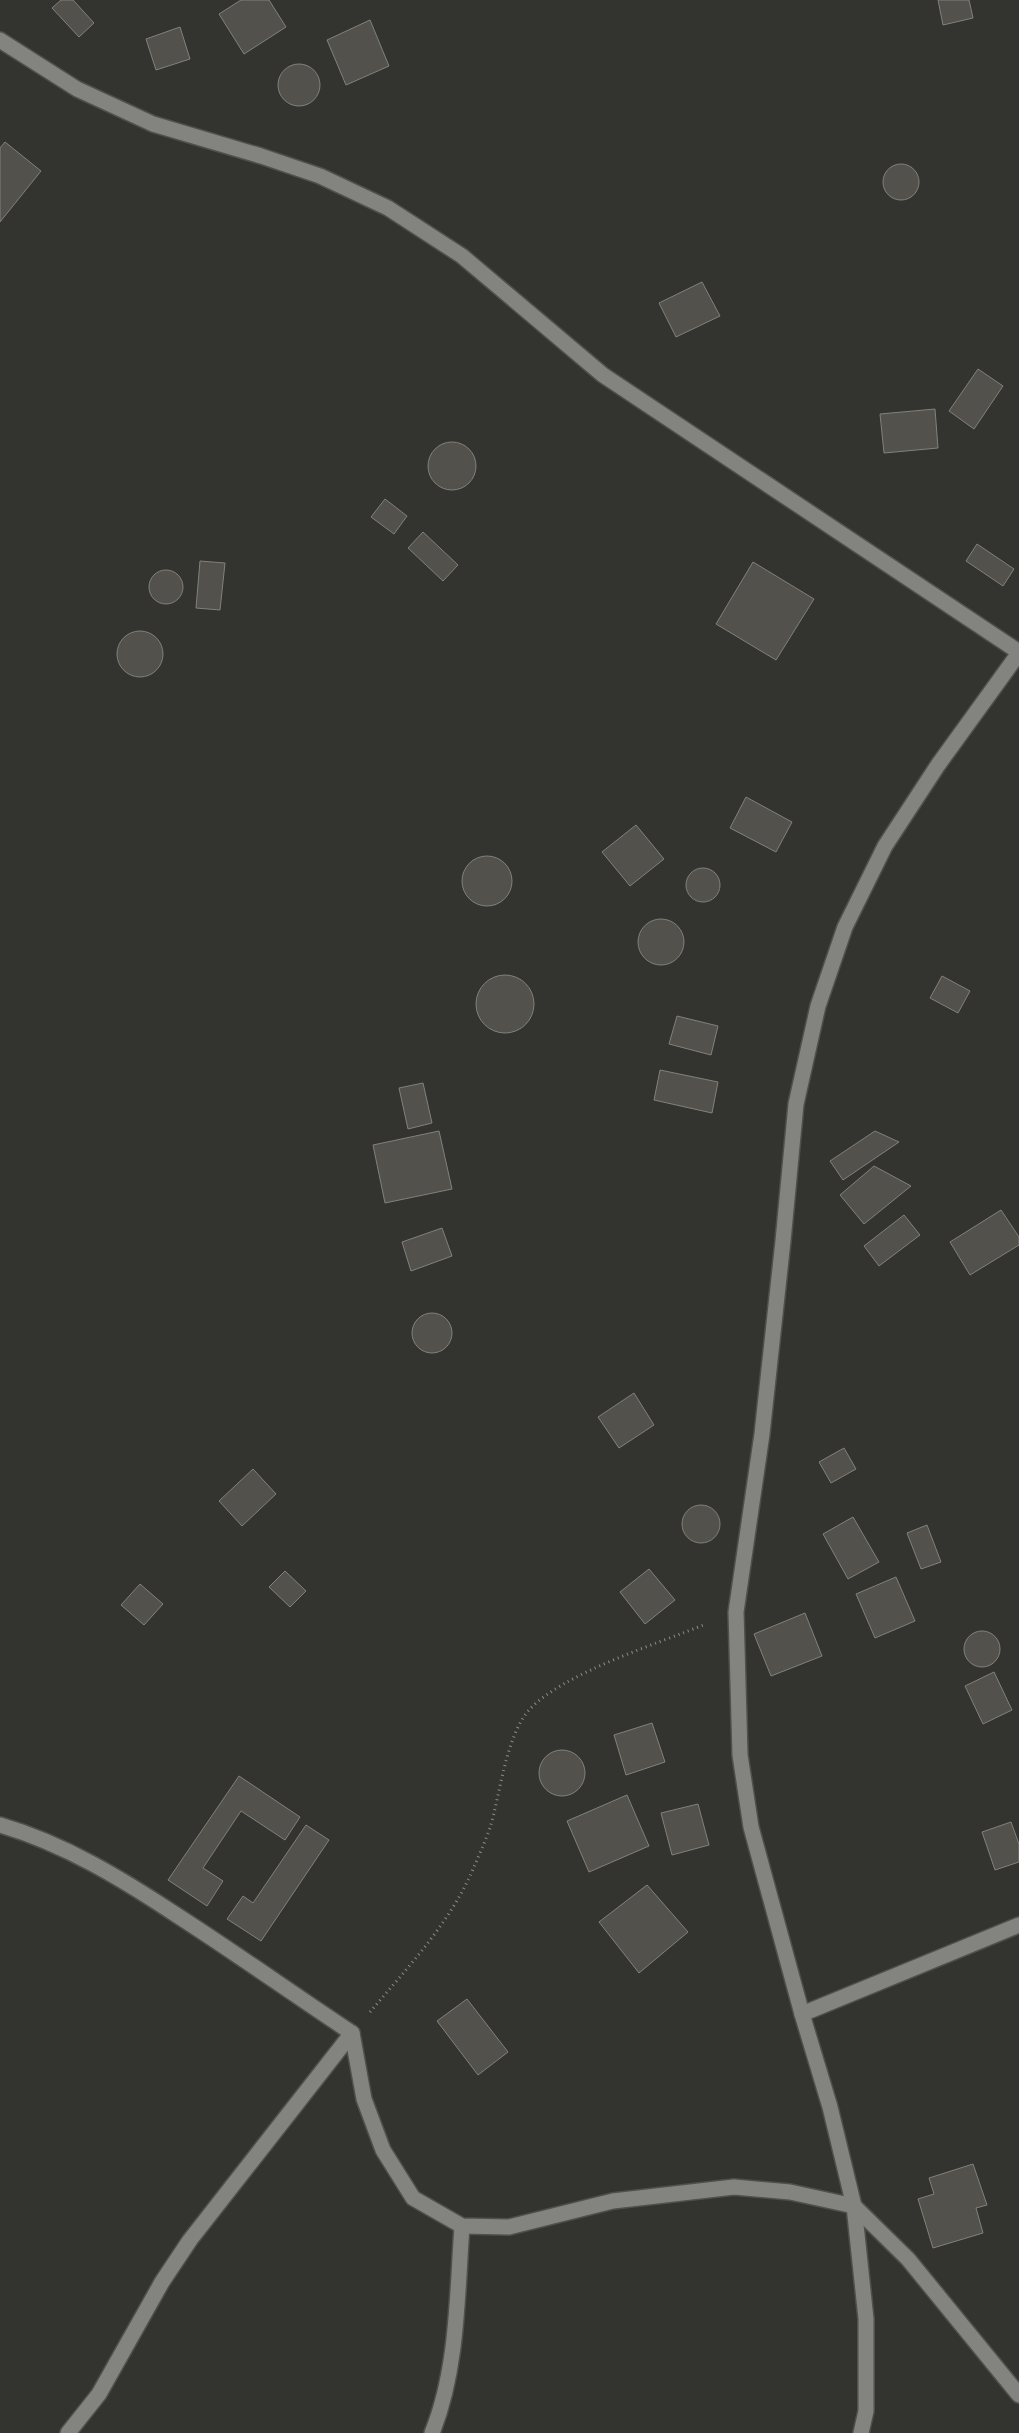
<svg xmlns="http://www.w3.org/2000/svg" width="1019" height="2433" viewBox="0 0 1019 2433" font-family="Mulish,sans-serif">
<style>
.building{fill:#52514c;stroke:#82817b}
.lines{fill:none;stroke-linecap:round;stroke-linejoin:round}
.street-casing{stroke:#4f504c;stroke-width:18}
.path{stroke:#8b8c89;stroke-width:3;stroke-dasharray:1 4;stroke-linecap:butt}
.street{stroke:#83847f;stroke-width:15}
</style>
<rect width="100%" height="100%" fill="#333430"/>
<!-- building -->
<g class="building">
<path d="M61,0H73L94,23L79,37L52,8Z"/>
<path d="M241,0H269L286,27L244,54L219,14Z"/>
<path d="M938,0H969L973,18L943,25Z"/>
<path d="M370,20L389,66L346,85L327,40Z"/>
<path d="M180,27L190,59L156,70L146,39Z"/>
<circle cx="299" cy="85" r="21"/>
<path d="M5,142L41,171L0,222V148Z"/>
<circle cx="901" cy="182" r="18"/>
<path d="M702,282L720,316L676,337L659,303Z"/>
<path d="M978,369L1003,386L974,429L949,411Z"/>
<path d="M935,409L938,448L884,453L880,414Z"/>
<circle cx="452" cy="466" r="24"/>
<path d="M385,499L407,516L394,534L371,517Z"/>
<path d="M423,532L458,565L443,581L408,548Z"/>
<path d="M977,544L1014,569L1003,586L966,561Z"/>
<path d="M200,561L225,563L220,610L196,608Z"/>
<path d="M753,562L814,599L776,660L716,624Z"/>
<circle cx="166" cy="587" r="17"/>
<circle cx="140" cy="654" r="23"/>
<path d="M746,797L792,822L776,852L730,828Z"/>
<path d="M636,825L664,859L630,886L602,852Z"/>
<circle cx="487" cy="881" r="25"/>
<circle cx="703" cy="885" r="17"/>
<circle cx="661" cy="942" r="23"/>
<circle cx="505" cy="1004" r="29"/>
<path d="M942,976L970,991L958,1013L930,998Z"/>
<path d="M677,1016L718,1026L711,1055L669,1044Z"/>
<path d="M660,1070L718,1082L712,1113L654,1100Z"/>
<path d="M423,1083L432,1123L408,1129L399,1088Z"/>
<path d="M439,1131L452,1189L385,1203L373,1145Z"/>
<path d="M875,1131L899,1142L843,1180L830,1161Z"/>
<path d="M874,1166L911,1186L864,1224L840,1195Z"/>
<path d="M1001,1210L1019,1237V1245L970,1275L950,1242Z"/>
<path d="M904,1215L920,1235L879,1266L864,1246Z"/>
<path d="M442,1228L452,1256L411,1271L402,1242Z"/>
<circle cx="432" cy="1333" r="20"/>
<path d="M634,1393L654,1425L619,1448L598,1417Z"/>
<path d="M844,1448L856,1469L831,1483L819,1462Z"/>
<path d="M253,1469L276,1494L242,1526L219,1501Z"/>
<circle cx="701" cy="1524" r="19"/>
<path d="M853,1517L879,1562L848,1579L823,1534Z"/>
<path d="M927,1525L941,1562L921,1569L907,1533Z"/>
<path d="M649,1569L675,1600L645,1624L620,1592Z"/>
<path d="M285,1571L306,1591L290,1607L269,1587Z"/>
<path d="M896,1577L915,1621L875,1638L856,1594Z"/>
<path d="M140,1584L163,1604L144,1625L121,1605Z"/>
<path d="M805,1613L822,1656L771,1676L754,1634Z"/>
<circle cx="982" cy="1649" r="18"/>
<path d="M994,1672L1012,1710L983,1724L965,1686Z"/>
<path d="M652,1723L665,1762L626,1775L614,1735Z"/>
<circle cx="562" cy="1773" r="23"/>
<path d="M239,1776L300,1817L285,1840L241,1811L203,1868L223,1881L207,1906L168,1880Z"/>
<path d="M627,1795L649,1846L589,1872L567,1821Z"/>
<path d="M698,1804L709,1845L672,1855L661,1813Z"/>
<path d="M1011,1822L1019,1844V1862L995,1870L982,1832Z"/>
<path d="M306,1825L329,1840L261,1941L227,1919L243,1896L253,1903Z"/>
<path d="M647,1885L688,1932L639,1973L599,1922Z"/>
<path d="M467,1999L508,2052L478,2075L437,2021Z"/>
<path d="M973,2164L987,2205L976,2208L983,2233L933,2248L918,2199L934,2194L929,2178Z"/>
</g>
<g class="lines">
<defs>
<g id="street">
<path d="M0,40L77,89L153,124L261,156L320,176L388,208L462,256L603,375L1019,652"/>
<path d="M0,1825C65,1844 122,1879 178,1916C237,1954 293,1994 352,2033L364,2099L383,2150L413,2198L462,2226L509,2227L613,2201L734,2187L790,2192L854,2206L908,2259L1019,2395"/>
<path d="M802,2014L1019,1925"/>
<path d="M68,2433L99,2394L162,2282L190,2240L352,2033"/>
<path d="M432,2433C458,2369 457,2294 462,2226"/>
<path d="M861,2433L866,2411V2319L854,2206L830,2107L802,2014L751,1827L740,1755L736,1612L762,1434L783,1241L796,1104L818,1006L845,927L885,846L938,765L1019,653"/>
</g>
</defs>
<!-- street casing -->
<use href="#street" class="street-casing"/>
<!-- path -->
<path class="path" d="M370,2012C408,1967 451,1922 474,1867C479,1855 485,1842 490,1828C500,1795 506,1736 529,1710C563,1673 657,1644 706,1624"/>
<!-- street -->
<use href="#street" class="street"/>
</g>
</svg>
